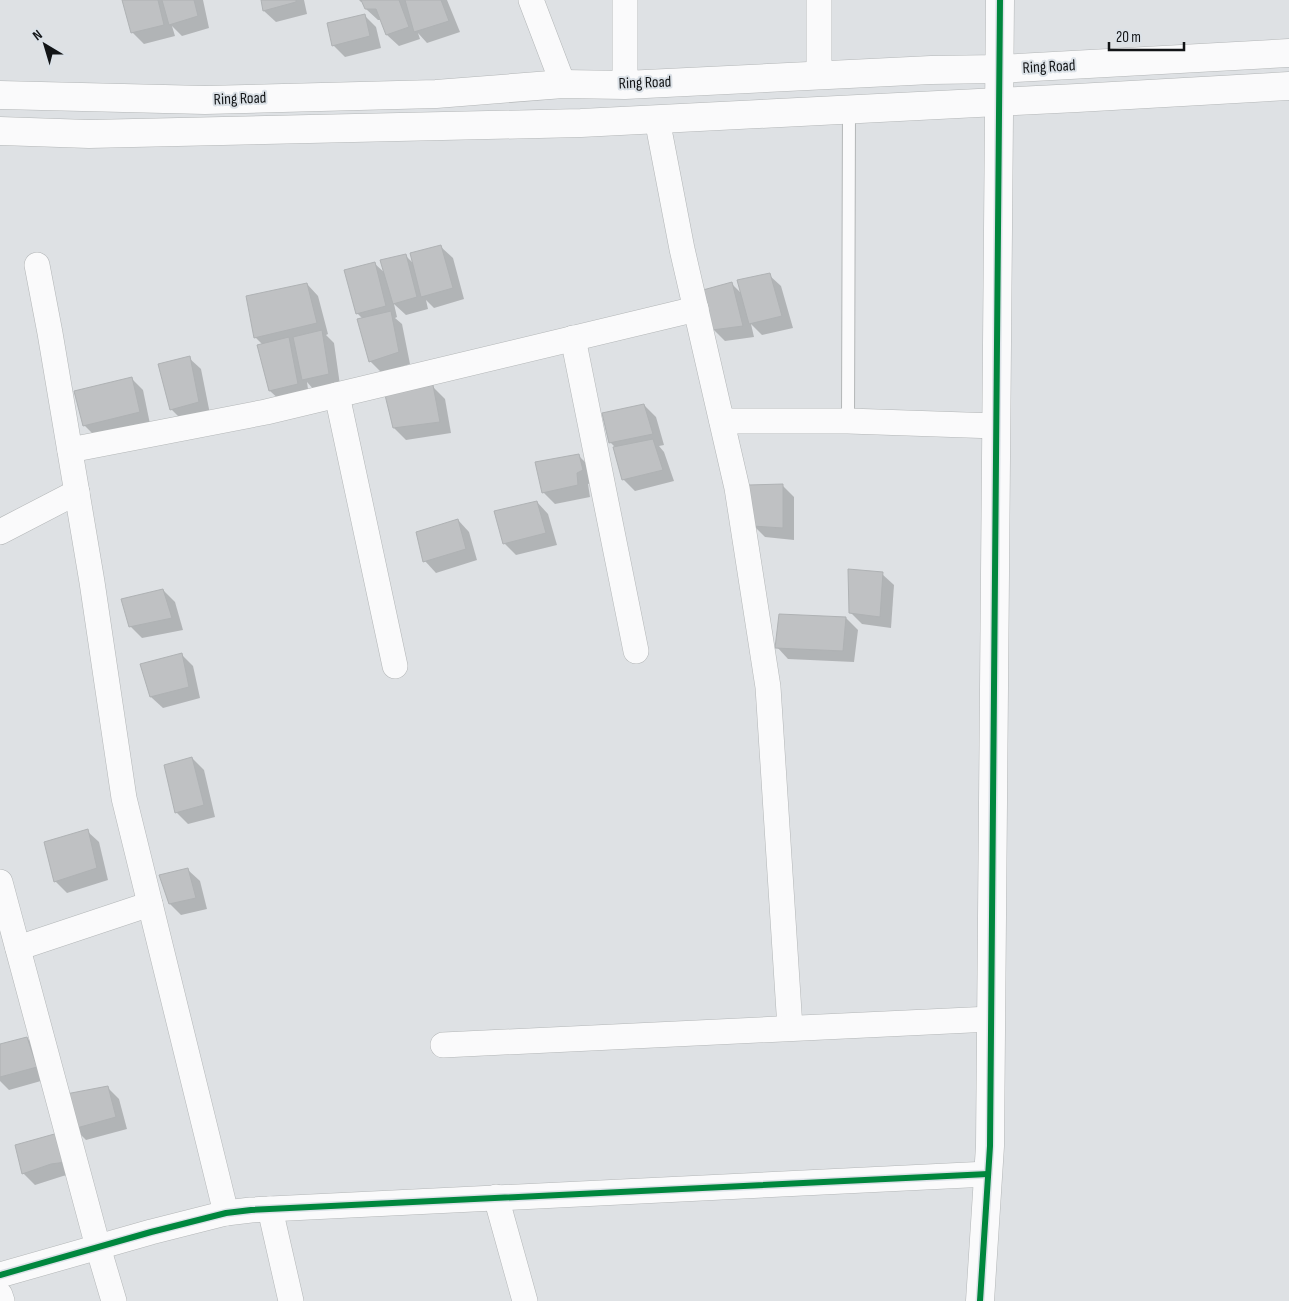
<svg xmlns="http://www.w3.org/2000/svg" width="1289" height="1301" viewBox="0 0 1289 1301" font-family="'Sofia Sans Condensed',sans-serif">
<style>
.shadow{fill:#0003}
.building{fill:#bfc1c3;stroke:#afb2b4}
.lines{fill:none;stroke-linecap:round;stroke-linejoin:round}
.service-casing{stroke:#b3b6b7;stroke-width:14}
.minor-casing{stroke:#b3b6b7;stroke-width:26}
.tertiary-casing{stroke:#b3b6b7;stroke-width:29}
.trunk-casing{stroke:#b3b6b7;stroke-width:29}
.service{stroke:#fafafb;stroke-width:12}
.minor{stroke:#fafafb;stroke-width:25}
.tertiary{stroke:#fafafb;stroke-width:28}
.trunk{stroke:#fafafb;stroke-width:28}
.cycleway-casing{stroke:#dbe1e7;stroke-width:9}
.cycleway{stroke:#00873e;stroke-width:6}
.labels{text-anchor:middle;dominant-baseline:central;stroke-width:4;stroke-linejoin:round;paint-order:stroke}
.street-label{font-size:16px;fill:#121416;stroke:#dbe1e7}
</style>
<rect width="100%" height="100%" fill="#dee1e4"/>
<!-- shadow -->
<g class="shadow">
<path d="M123,0H203L209,28L182,36L172,26L175,36L144,44L132,32Z"/>
<path d="M262,0H304L307,14L276,22L264,11Z"/>
<path d="M359,0H447L460,32L427,43L418,33L420,39L399,46L387,35L382,20H378L366,9L363,1L361,2Z"/>
<path d="M365,16L376,27L381,48L345,57L333,45Z"/>
<path d="M441,247L453,258L464,299L434,308L426,300L428,309L406,315L394,304L397,317L395,318L402,324L410,364L382,373L370,361L363,319L357,313L375,264L386,274L406,256L415,265Z"/>
<path d="M769,275L781,286L793,328L762,335L751,324L754,337L725,341L714,330L732,284L742,294Z"/>
<path d="M307,284L318,296L328,334L326,335L334,343L340,385L315,391L307,382L309,396L282,402L270,391L263,345L255,337Z"/>
<path d="M189,358L201,369L210,414L183,421L172,410L160,365Z"/>
<path d="M132,379L143,390L150,424L96,437L84,425Z"/>
<path d="M433,387L445,399L451,433L406,440L394,428Z"/>
<path d="M644,405L656,417L664,445L659,446L664,452L674,481L635,491L623,479L616,448L610,442Z"/>
<path d="M578,455L590,467L594,482L588,484L590,497L555,504L543,492Z"/>
<path d="M782,485L794,497V540L765,537L753,525Z"/>
<path d="M537,502L548,514L557,545L516,555L504,543Z"/>
<path d="M458,520L469,532L477,560L436,573L425,561Z"/>
<path d="M882,574L894,585L891,628L862,624L850,612Z"/>
<path d="M163,590L175,602L183,630L142,638L130,626Z"/>
<path d="M846,618L858,630L854,662L788,659L777,647Z"/>
<path d="M181,654L193,666L200,698L163,708L151,697Z"/>
<path d="M192,758L204,770L215,817L188,824L176,812Z"/>
<path d="M87,831L99,842L108,880L67,893L55,881Z"/>
<path d="M188,870L200,881L207,909L181,915L170,904Z"/>
<path d="M27,1038L38,1050L48,1079L9,1090L0,1081V1045Z"/>
<path d="M107,1087L119,1099L127,1129L86,1140L74,1128Z"/>
<path d="M57,1135L77,1173L63,1176L35,1185L23,1173Z"/>
</g>
<!-- building -->
<g class="building">
<path d="M122,0H158L164,25L131,33Z"/>
<path d="M162,0H194L198,16L169,25Z"/>
<path d="M261,0H296V2L263,11Z"/>
<path d="M361,0H399L409,27L386,35L376,9H365Z"/>
<path d="M405,0H441L449,21L414,32Z"/>
<path d="M365,14L370,36L332,46L327,23Z"/>
<path d="M441,245L453,288L421,297L410,253Z"/>
<path d="M406,254L417,297L393,304L380,260Z"/>
<path d="M375,262L386,306L356,314L344,270Z"/>
<path d="M770,273L782,316L749,324L737,280Z"/>
<path d="M732,282L743,326L712,330L703,290Z"/>
<path d="M307,283L317,323L254,338L246,296Z"/>
<path d="M391,311L399,352L369,362L357,319Z"/>
<path d="M322,330L329,374L302,380L293,337Z"/>
<path d="M289,337L298,384L269,391L257,345Z"/>
<path d="M190,356L199,402L170,410L158,364Z"/>
<path d="M132,377L140,412L83,426L74,391Z"/>
<path d="M433,385L440,422L393,428L385,395Z"/>
<path d="M644,404L653,434L609,443L602,413Z"/>
<path d="M653,439L663,470L622,480L613,447Z"/>
<path d="M579,454L583,470L577,473L578,485L542,493L535,462Z"/>
<path d="M783,484V528L752,526L749,485Z"/>
<path d="M537,501L546,533L503,544L494,511Z"/>
<path d="M458,519L466,549L423,562L416,532Z"/>
<path d="M848,569L883,572L880,617L849,613Z"/>
<path d="M163,589L172,618L129,627L121,599Z"/>
<path d="M779,614L846,617L843,651L775,648Z"/>
<path d="M182,653L189,687L150,697L140,664Z"/>
<path d="M192,757L204,805L175,813L164,765Z"/>
<path d="M88,829L97,868L54,882L44,842Z"/>
<path d="M188,868L196,898L169,904L159,875Z"/>
<path d="M27,1037L37,1067L0,1077V1044Z"/>
<path d="M108,1086L116,1117L73,1129L66,1094Z"/>
<path d="M58,1133L66,1162L51,1164L22,1174L15,1145Z"/>
</g>
<g class="lines">
<defs>
<path id="service" d="M848,421L849,110"/>
<g id="minor">
<path d="M531,0L563,84"/>
<path d="M819,76V0"/>
<path d="M625,85V0"/>
<path d="M657,119L682,249L737,488L768,687L790,1028"/>
<path d="M37,265L50,333L92,582L124,798L226,1213"/>
<path d="M573,338L636,651"/>
<path d="M337,395L395,666"/>
<path d="M722,421H848L996,426"/>
<path d="M70,450L266,412L696,309"/>
<path d="M0,532L77,492"/>
<path d="M0,882L98,1247L114,1301"/>
<path d="M18,948L150,904"/>
<path d="M443,1045L991,1019"/>
<path d="M496,1197L525,1301"/>
<path d="M270,1209L291,1301"/>
<path d="M0,1275L151,1232L226,1213L251,1210L988,1174"/>
<path d="M0,1295L2,1301"/>
</g>
<path id="tertiary" d="M980,1301L990,1146L1000,0"/>
<g id="trunk">
<path d="M0,95L205,100L436,94L563,84L625,85L931,70L999,69L1289,53"/>
<path d="M0,131L89,134L581,123L1077,98L1289,86"/>
</g>
</defs>
<!-- service casing -->
<use href="#service" class="service-casing"/>
<!-- minor casing -->
<use href="#minor" class="minor-casing"/>
<!-- tertiary casing -->
<use href="#tertiary" class="tertiary-casing"/>
<!-- trunk casing -->
<use href="#trunk" class="trunk-casing"/>
<!-- service -->
<use href="#service" class="service"/>
<!-- minor -->
<use href="#minor" class="minor"/>
<!-- tertiary -->
<use href="#tertiary" class="tertiary"/>
<!-- trunk -->
<use href="#trunk" class="trunk"/>
<defs>
<g id="cycleway">
<path d="M0,1275L151,1232L226,1213L251,1210L988,1174"/>
<path d="M980,1301L990,1146L1000,0"/>
</g>
</defs>
<!-- cycleway casing -->
<use href="#cycleway" class="cycleway-casing"/>
<!-- cycleway -->
<use href="#cycleway" class="cycleway"/>
</g>
<g class="labels">
<!-- street labels -->
<g class="street-label">
<text transform="translate(1049 67) rotate(-3)">Ring Road</text>
<text transform="translate(645 83) rotate(-2)">Ring Road</text>
<text transform="translate(240 99) rotate(-2)">Ring Road</text>
</g>
</g>
<!-- north arrow -->
<g transform="translate(45 45) rotate(322)" stroke="#dbe1e7" stroke-width="4" paint-order="stroke">
<path d="M0-4L9 19L0 12L-9 19Z" fill="#121416"/>
<text y="-8" font-size="14" font-weight="bold" text-anchor="middle" fill="#121416">N</text>
</g>
<!-- scale -->
<path d="M1109 42v8h75v-8" fill="none" stroke="#121416" stroke-width="2.5"/>
<text x="1116" y="42" font-size="15" fill="#121416" stroke="#dbe1e7" stroke-width="4" paint-order="stroke">20 m</text>
</svg>
